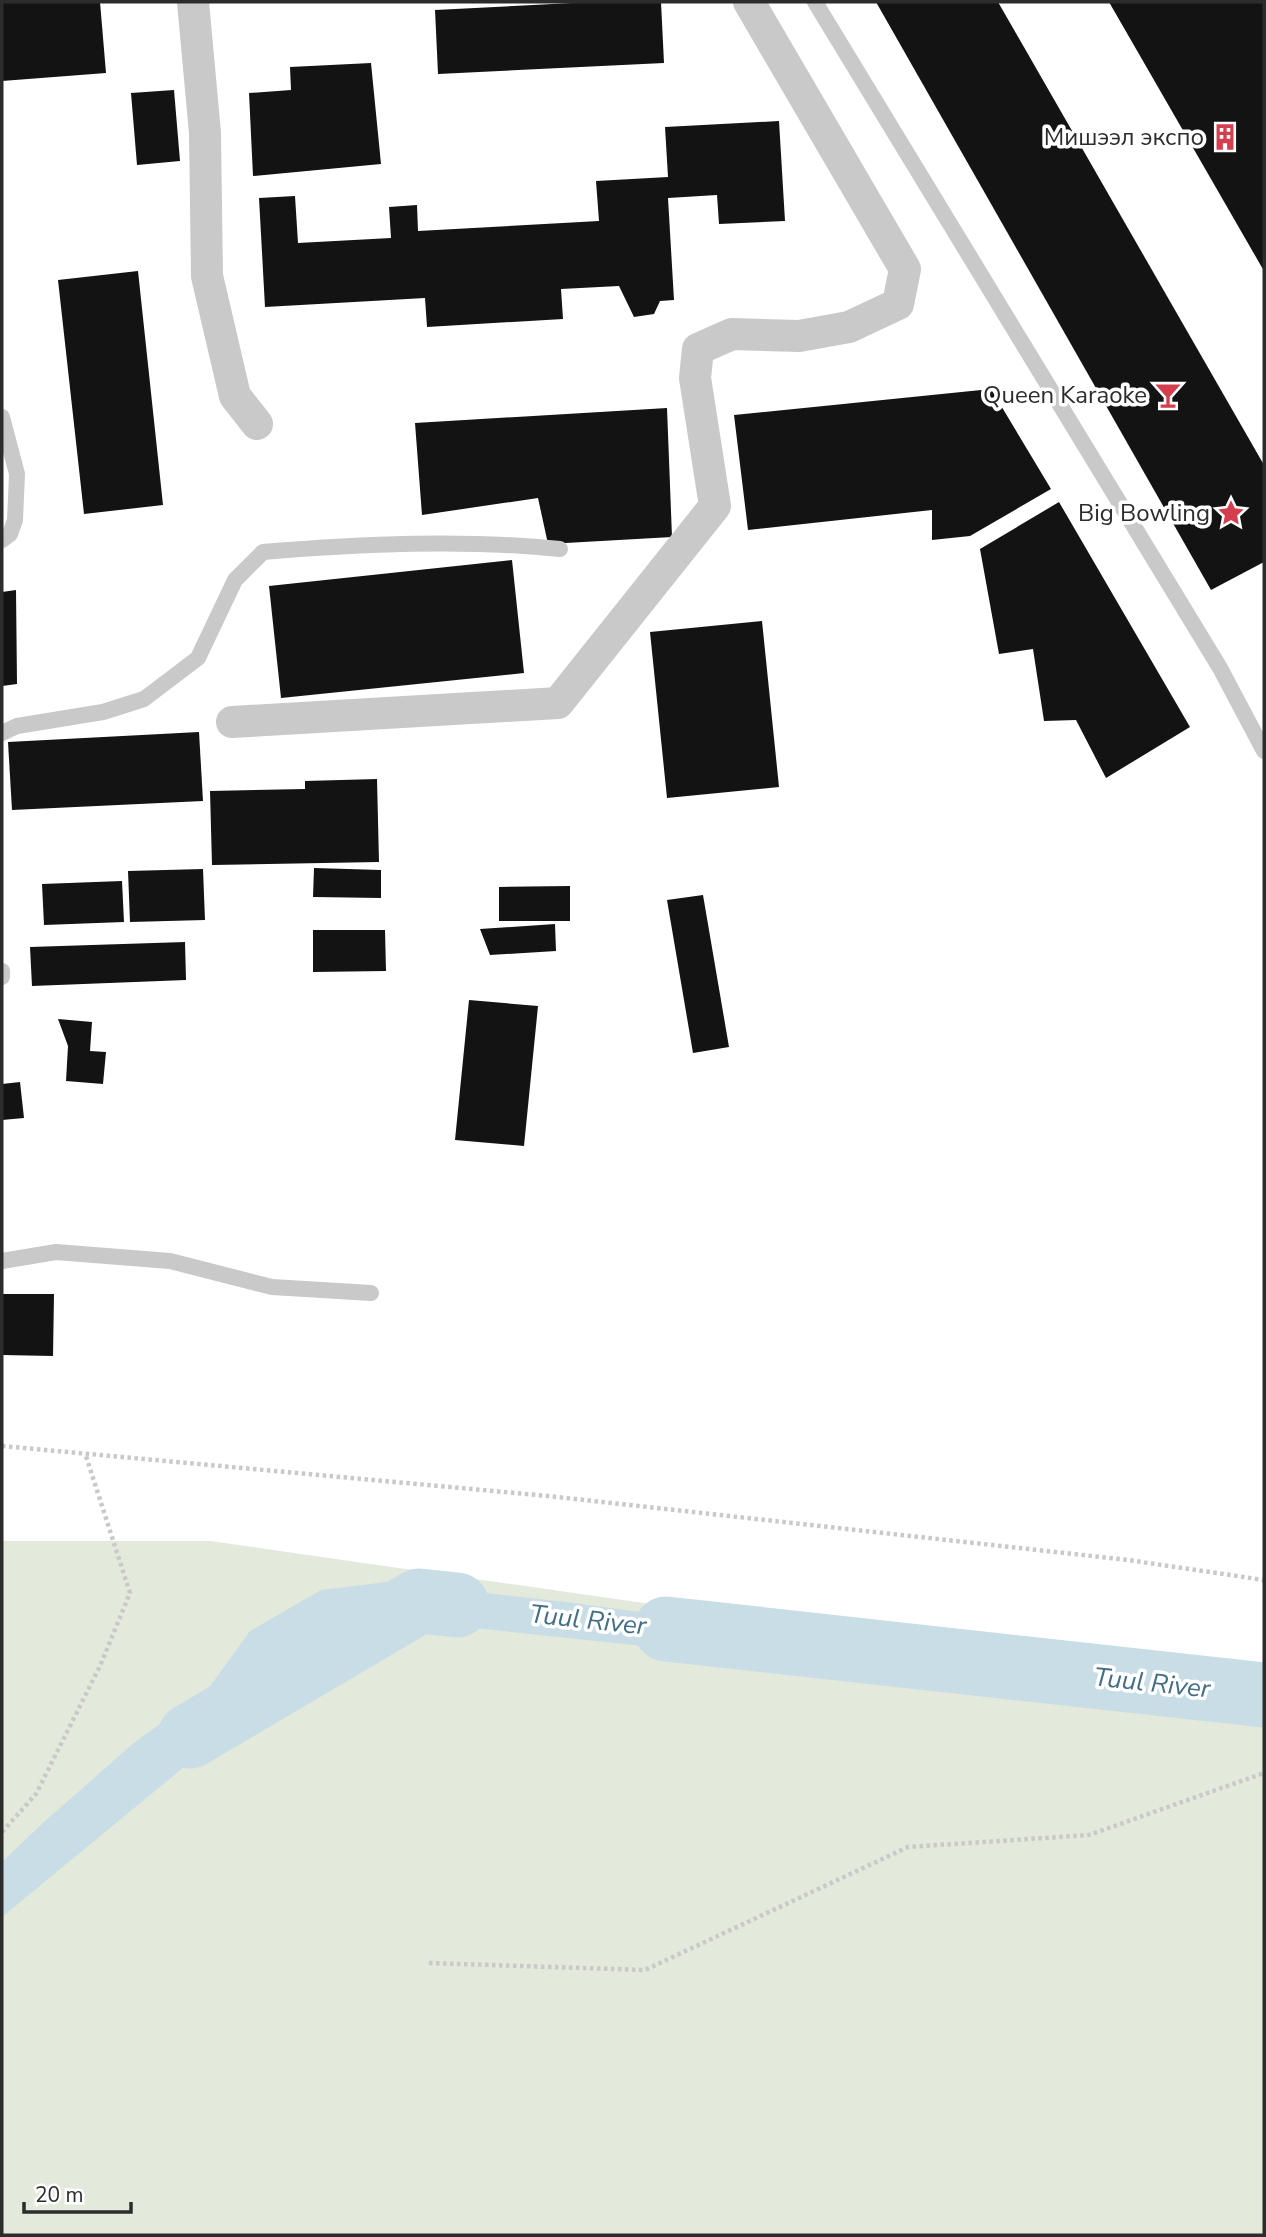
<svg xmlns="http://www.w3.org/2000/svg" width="1266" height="2237" viewBox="0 0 1266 2237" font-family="'Nunito Sans',sans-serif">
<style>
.green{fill:#e3e9db}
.water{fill:#c9dde7}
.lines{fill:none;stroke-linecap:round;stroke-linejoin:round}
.river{stroke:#c9dde7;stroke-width:65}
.building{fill:#131313}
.path{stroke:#c9c9c9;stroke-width:4.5;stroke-dasharray:3.5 3.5;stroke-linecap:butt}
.service{stroke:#c9c9c9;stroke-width:16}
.minor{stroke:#c9c9c9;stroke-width:32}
.labels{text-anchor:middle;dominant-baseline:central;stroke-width:7;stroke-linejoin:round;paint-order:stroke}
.poi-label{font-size:24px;fill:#2c2c2c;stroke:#fff;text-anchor:end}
.water-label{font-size:26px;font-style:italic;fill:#426f86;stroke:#fff}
</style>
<rect width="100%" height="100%" fill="#fff"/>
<!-- green -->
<path class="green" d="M2,1541H211L1264,1692V2235H2Z"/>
<!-- water -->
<path class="water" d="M387,1582L566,1602L759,1628L748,1657L445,1625L333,1627L201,1753L2,1917V1862L44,1822L136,1741L206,1692L250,1631L321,1590Z"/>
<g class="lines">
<!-- river -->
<g class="river">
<path d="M666,1629L1264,1695"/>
<path d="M190,1736L419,1601L457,1605"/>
</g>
</g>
<!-- building -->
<g class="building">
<path d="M2,2H100L106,73L2,81Z"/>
<path d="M592,2H661L664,63L438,74L435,10Z"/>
<path d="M876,2H998L1264,465V562L1211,590Z"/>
<path d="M1109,2H1264V271Z"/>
<path d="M371,63L381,164L253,176L249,93L291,90L290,67Z"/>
<path d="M174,90L180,161L137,165L131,93Z"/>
<path d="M779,121L785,221L719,224L717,195L668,198L674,300L660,301L654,314L634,317L619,286L561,289L563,319L427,327L425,298L265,307L259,198L295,196L298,243L391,238L389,207L417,205L418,231L599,221L596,181L668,177L665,127Z"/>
<path d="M138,271L163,505L84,514L58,280Z"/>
<path d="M991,389L1051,489L970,536L932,540V510L748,530L734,415Z"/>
<path d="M667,408L672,537L548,544L538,498L422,515L415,423Z"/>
<path d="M1059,502L1190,727L1106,778L1076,720L1044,721L1033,649L999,654L980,549Z"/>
<path d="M512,560L524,673L281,698L269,586Z"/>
<path d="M16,590L17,684L2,686V592Z"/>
<path d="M762,621L779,787L667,798L650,632Z"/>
<path d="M199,732L203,801L12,810L8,742Z"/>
<path d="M377,779L379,862L212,865L210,791L305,789V781Z"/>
<path d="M314,868L381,870V898L313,897Z"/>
<path d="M203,869L205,920L130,922L128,871Z"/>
<path d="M122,881L124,922L44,925L42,884Z"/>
<path d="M570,886V921H499V887Z"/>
<path d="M703,895L729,1047L693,1053L667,900Z"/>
<path d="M555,924L556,951L490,955L480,929Z"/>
<path d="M313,930H385L386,971L313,972Z"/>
<path d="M185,942L186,980L32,986L30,947Z"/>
<path d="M469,1000L538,1006L524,1146L455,1140Z"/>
<path d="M58,1019L92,1022L90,1051L106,1052L103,1084L66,1081L68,1046Z"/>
<path d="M20,1082L24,1118L2,1120V1084Z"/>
<path d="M2,1294H54L53,1356L2,1355Z"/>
</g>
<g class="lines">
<!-- path -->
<g class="path">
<path d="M2,1446L548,1496L1128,1560L1264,1580"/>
<path d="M2,1832L36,1794L100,1666L130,1593L85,1453"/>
<path d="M429,1963L645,1970L908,1847L1089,1835L1264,1773"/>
</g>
<!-- service -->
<g class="service">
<path d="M815,2L1220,668L1264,751"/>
<path d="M2,417L17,474L15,520L10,534L2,540"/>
<path d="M2,733L17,726L103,712L144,699L198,658L235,580L263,552C360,544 463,539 560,549"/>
<path d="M2,971V977"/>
<path d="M2,1261L56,1252L170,1261L272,1287L371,1293"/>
</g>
<!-- minor -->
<g class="minor">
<path d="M193,2L205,133L207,276L235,396L257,424"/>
<path d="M232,722L558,703L715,506L695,378L698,349L732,334L799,336L849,327L898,304L905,269L749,2"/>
</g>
</g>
<!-- icons -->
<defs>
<symbol id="building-bare" viewBox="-9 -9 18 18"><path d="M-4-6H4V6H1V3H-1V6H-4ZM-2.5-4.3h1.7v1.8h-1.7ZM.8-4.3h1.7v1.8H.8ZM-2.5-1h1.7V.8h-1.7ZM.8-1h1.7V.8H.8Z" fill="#d43e4f" stroke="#fff" stroke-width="2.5" paint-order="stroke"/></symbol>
<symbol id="bar-bare" viewBox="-9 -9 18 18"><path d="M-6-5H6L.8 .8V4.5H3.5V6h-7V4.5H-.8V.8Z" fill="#d43e4f" stroke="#fff" stroke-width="2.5" paint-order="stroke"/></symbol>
<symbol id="sight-bare" viewBox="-9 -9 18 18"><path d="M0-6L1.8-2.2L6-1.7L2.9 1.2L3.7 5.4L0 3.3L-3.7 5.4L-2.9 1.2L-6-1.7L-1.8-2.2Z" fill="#d43e4f" stroke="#fff" stroke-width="2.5" paint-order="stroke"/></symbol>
</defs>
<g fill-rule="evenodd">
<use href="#building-bare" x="1206" y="118" width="38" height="38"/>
<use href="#bar-bare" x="1149" y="376" width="38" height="38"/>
<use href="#sight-bare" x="1212" y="494" width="38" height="38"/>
</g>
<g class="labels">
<!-- poi labels -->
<g class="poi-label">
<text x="1204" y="137">Мишээл экспо</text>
<text x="1147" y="395">Queen Karaoke</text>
<text x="1210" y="513">Big Bowling</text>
</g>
<!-- water labels -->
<g class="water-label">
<text transform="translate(588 1620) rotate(6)">Tuul River</text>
<text transform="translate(1152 1683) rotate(6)">Tuul River</text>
</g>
</g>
<!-- border -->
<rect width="1266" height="2237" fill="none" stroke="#2c2c2c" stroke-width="7"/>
<!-- scale -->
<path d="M24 2202v10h107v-10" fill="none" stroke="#2c2c2c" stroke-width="3.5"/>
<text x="35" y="2202" font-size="21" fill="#2c2c2c" stroke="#ffffff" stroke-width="5" paint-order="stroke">20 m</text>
</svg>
